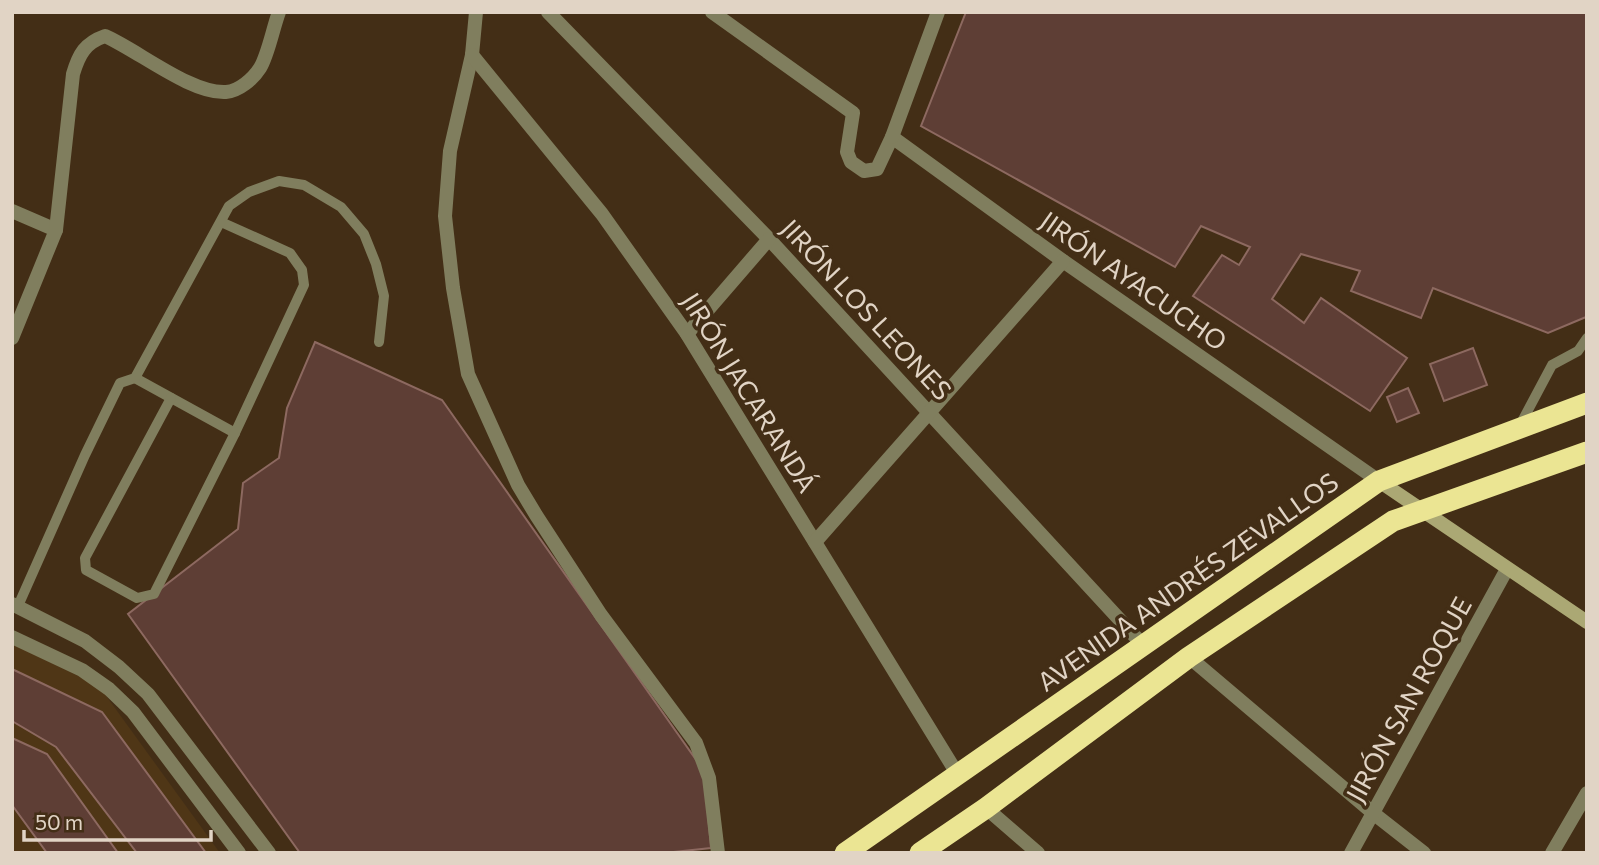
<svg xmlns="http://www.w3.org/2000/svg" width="1599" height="865" viewBox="0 0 1599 865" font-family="Commissioner,sans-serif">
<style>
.built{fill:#4f3616}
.building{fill:#5e3e35;stroke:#8d6960;stroke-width:2}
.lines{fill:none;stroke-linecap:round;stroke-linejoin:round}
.lane{stroke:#807e5e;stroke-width:10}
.street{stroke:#807e5e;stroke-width:14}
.secondary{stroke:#aba874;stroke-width:14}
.highway{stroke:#ebe593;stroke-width:21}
.labels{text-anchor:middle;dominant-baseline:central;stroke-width:7;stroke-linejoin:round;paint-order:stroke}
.street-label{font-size:26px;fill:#e1d4c5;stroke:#432e16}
</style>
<rect width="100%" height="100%" fill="#432e16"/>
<!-- built -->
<path class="built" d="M12,644L99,686L220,853H12Z"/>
<!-- building -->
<g class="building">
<path d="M966,12H1587L1586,317L1548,333L1433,288L1421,318L1351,291L1360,271L1301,254L1272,299L1304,323L1321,298L1407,358L1370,411L1193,296L1222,255L1239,265L1250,247L1201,226L1175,267L921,126Z"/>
<path d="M315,342L442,400L704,771L711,848L664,853H300L128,614L238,529L243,483L279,458L287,408Z"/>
<path d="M1473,348L1487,385L1444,401L1430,364Z"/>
<path d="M1408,388L1419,413L1397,422L1387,397Z"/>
<path d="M12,669L102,712L206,853H137L56,747L12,721Z"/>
<path d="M12,738L47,754L118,853H47L12,805Z"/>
</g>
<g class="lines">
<!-- lane -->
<g class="lane">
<path d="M135,378L235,433"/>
<path d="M171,398L85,558L86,570L137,598L154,594L235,433L304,285L302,270L290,253L221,222"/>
<path d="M1519,427L1552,365L1578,351L1587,338"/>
<path d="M18,606L85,455L120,383L135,378L229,206L249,192L279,181L304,185L341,207L364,234L376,264L384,296L379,342"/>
</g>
<!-- street -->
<g class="street">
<path d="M476,12L472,55L450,151L445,216L453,288L468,374L518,485L536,515L601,615L696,743L709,778L718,853"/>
<path d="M548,12L769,239L1143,645"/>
<path d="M712,12L853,113L847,152L851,162L864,171L877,169L892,137L1063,261L1379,481"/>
<path d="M472,55L602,214L687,334L958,775"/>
<path d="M892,137L938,12"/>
<path d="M12,211L56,230"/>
<path d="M687,334L769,239"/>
<path d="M12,338L56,230L73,74C79,54 85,43 105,36C139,51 191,94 226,92C239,91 253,79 260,68C268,55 273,28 279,12"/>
<path d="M815,542L1063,261"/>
<path d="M12,604L85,641L119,667L148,694L269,853"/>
<path d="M12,637L82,670L109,689L133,712L239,853"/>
<path d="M1189,657L1373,813L1424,853"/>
<path d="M986,808L1038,853"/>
<path d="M1351,853L1507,569"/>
<path d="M1552,853L1587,793"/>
</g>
<!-- secondary -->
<path class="secondary" d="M1379,481L1587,622"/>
<!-- highway -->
<g class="highway">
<path d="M845,853L1379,481L1587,403"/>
<path d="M920,853L986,808L1189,657L1393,521L1587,452"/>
</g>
</g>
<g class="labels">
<!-- street labels -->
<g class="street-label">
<text transform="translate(1134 280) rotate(35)">JIRÓN AYACUCHO</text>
<text transform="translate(867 309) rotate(47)">JIRÓN LOS LEONES</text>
<text transform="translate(750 392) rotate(58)">JIRÓN JACARANDÁ</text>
<text transform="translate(1187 581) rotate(-35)">AVENIDA ANDRÉS ZEVALLOS</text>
<text transform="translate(1408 699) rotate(-61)">JIRÓN SAN ROQUE</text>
</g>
</g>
<!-- border -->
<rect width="1599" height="865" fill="none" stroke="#e1d4c5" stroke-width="28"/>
<!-- scale -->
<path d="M24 830v10h187v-10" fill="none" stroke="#e1d4c5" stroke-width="3.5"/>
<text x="35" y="830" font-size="21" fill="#e1d4c5" stroke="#432e16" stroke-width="5" paint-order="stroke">50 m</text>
</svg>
